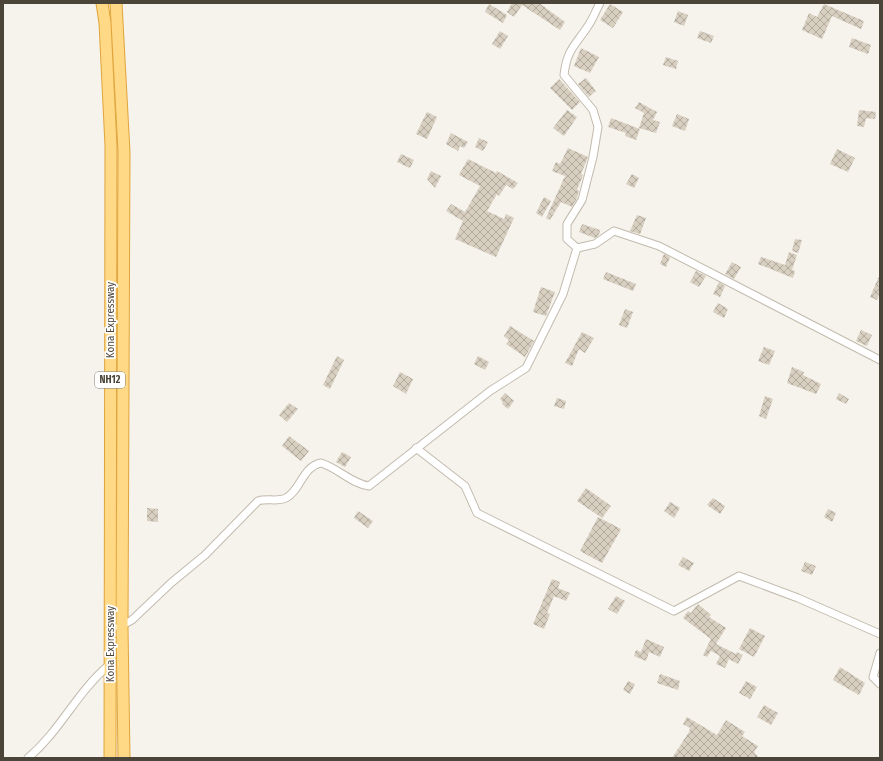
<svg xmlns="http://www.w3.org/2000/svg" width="883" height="761" viewBox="0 0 883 761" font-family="'Fira Sans Condensed',sans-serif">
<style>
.building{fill:url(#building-cross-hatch)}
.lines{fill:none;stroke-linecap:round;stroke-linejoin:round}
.minor-casing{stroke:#c2bbae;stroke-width:9}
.trunk-casing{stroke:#e0a43c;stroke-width:13}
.minor{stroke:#fff;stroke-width:7}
.trunk{stroke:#ffd985;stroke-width:11}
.labels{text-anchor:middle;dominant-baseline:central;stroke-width:3.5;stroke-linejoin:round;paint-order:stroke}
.shield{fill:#fff;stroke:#817c74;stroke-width:1}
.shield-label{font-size:10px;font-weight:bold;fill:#4b4439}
.street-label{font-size:11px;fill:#4b4439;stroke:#fff}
</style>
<defs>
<pattern id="building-cross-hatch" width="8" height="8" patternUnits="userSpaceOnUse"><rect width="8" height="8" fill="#d8cfc1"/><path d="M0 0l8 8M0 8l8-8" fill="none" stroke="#b1aa9e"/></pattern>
</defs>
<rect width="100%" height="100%" fill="#f6f3ec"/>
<!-- building -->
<g class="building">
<path d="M512,3H539L565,22L560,30L522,5L514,17L507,12Z"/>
<path d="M489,4L507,15L503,23L485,12Z"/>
<path d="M610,4L623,12L613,28L600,20Z"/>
<path d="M824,4L864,21L861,29L832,16L822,39L802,30L809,13L817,17Z"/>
<path d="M678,11L688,15L684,26L674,22Z"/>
<path d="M500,31L508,36L500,49L492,44Z"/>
<path d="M700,31L714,36L711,43L697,38Z"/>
<path d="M852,38L871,45L868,54L849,47Z"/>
<path d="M581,48L599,57L590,73L574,66Z"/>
<path d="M666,57L678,61L676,69L663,65Z"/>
<path d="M586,78L596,91L589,97L578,84Z"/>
<path d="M559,79L580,102L572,110L550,88Z"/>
<path d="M639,102L657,112L653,120L660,122L656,133L639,128L644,113L635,108Z"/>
<path d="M567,110L577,117L564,136L553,128Z"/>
<path d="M859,110L876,112L875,119L866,118L864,127L857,126Z"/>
<path d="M427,112L437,117L427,139L416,134Z"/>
<path d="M677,114L689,119L685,131L672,126Z"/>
<path d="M611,118L640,129L636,140L625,136L626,133L608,127Z"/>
<path d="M451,133L468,142L464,148L460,146L458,151L446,144Z"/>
<path d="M479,138L488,142L483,151L475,147Z"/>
<path d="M568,148L588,157L581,174L583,175L577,190L579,191L577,198L572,207L561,202L550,220L546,218L565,176L552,171L556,162L560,164Z"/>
<path d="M837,149L855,158L848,172L830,164Z"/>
<path d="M401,154L414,160L410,168L397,162Z"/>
<path d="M468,159L496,173L497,171L518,183L513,189L506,185L499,196L497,194L487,211L504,219L506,214L514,218L496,257L455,239L463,221L446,211L451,204L465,212L480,186L459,175Z"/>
<path d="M431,171L441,176L435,188L427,179Z"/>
<path d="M632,174L639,178L634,188L626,184Z"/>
<path d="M544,197L551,201L542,217L536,213Z"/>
<path d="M637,215L646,218L640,234L630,231Z"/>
<path d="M582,224L600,230L599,235L595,238L579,232Z"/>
<path d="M795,239L802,240L798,253L792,251Z"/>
<path d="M789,252L797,255L792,270L795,271L793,278L758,264L761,257L785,265Z"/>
<path d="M664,254L670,257L666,267L660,264Z"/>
<path d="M732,262L741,267L734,279L725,274Z"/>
<path d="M696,271L706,276L699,287L690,282Z"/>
<path d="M606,272L636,284L633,291L603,279Z"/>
<path d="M880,274V292L877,300L870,297Z"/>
<path d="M719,282L725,286L720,297L713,294Z"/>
<path d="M541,287L555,292L546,316L533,312Z"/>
<path d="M718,303L728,309L724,318L713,312Z"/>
<path d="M625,309L633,312L627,328L619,325Z"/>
<path d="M510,326L534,341L525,357L506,344L509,340L504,336Z"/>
<path d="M861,330L872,335L867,346L856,341Z"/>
<path d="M582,332L594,338L585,353L579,349L572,366L565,363Z"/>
<path d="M764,347L775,351L769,365L758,361Z"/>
<path d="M337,356L344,360L330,389L323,385Z"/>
<path d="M478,356L489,362L485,370L474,364Z"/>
<path d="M792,367L804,372L803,375L821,384L816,394L787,383Z"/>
<path d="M400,372L413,379L406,394L393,386Z"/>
<path d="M505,393L514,401L508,409L502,404L503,402L500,399Z"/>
<path d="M839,393L849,399L846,404L836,399Z"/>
<path d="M765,396L773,399L766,419L759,416Z"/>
<path d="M557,398L566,401L564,409L554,406Z"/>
<path d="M289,403L298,409L287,422L279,415Z"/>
<path d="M289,436L309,451L301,461L282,446Z"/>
<path d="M342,452L351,457L345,467L336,462Z"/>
<path d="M586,488L611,506L602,518L577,501Z"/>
<path d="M713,498L725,506L720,514L707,505Z"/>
<path d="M670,502L680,508L674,518L664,511Z"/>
<path d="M147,508L158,509V522L147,521Z"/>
<path d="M828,509L836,513L832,522L824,517Z"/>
<path d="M358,511L373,521L368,528L354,518Z"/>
<path d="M598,517L621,529L602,563L580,551Z"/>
<path d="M683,557L694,563L689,571L678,565Z"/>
<path d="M805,562L816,566L812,575L801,571Z"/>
<path d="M552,579L560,582L558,588L570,593L566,601L554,596L547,613L550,614L544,629L533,624Z"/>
<path d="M616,596L625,601L617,614L608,609Z"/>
<path d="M698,604L711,615L709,617L726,628L716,644L736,654L737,652L743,655L738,664L729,659L725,668L716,664L720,656L711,651L707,657L703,655L711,639L683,618L688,611L691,613Z"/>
<path d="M750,628L765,636L754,657L739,649Z"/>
<path d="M646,639L664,647L660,657L649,652L646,661L634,656L636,650L641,652Z"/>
<path d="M840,667L865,683L859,695L833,680Z"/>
<path d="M660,674L680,681L678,690L657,683Z"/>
<path d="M628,681L635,684L630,694L623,690Z"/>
<path d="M746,681L757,687L750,699L739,693Z"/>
<path d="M764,705L778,713L771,725L757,717Z"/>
<path d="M687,717L717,735L726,720L745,732L742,736L758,746L754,752L759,758H672L689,732L690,728L683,724Z"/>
</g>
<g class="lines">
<defs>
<g id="minor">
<path d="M577,248L595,244L614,231L659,246L880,360"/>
<path d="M416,448L465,486L477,513L674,611L739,576L798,598L880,634"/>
<path d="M119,627L132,620L171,583L205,555L258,501C267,498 277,502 286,498C300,491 303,466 321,463C338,468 352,484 369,486L490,391L526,368L563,294L577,248L567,239V224L582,200L593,157L598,127L593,110L564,75C567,49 575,46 588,26C593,19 596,10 600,3"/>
<path d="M880,653L873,677L880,684"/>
<path d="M28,758C61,730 76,693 109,665"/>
</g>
<g id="trunk">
<path d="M102,3L105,23L111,146L110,758"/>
<path d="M116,3L124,152L122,627L124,758"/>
</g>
</defs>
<!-- minor casing -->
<use href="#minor" class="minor-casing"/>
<!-- trunk casing -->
<use href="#trunk" class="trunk-casing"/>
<!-- minor -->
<use href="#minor" class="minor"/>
<!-- trunk -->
<use href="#trunk" class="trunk"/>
</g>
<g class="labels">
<!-- shield labels -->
<rect class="shield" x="95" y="372" width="30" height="16" rx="3"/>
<g class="shield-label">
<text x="110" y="380">NH12</text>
</g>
<!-- street labels -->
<g class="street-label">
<text transform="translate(110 320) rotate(-90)">Kona Expressway</text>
<text transform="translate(110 644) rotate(-90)">Kona Expressway</text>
</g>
</g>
<!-- border -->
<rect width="883" height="761" fill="none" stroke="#4b4439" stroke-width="8"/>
</svg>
